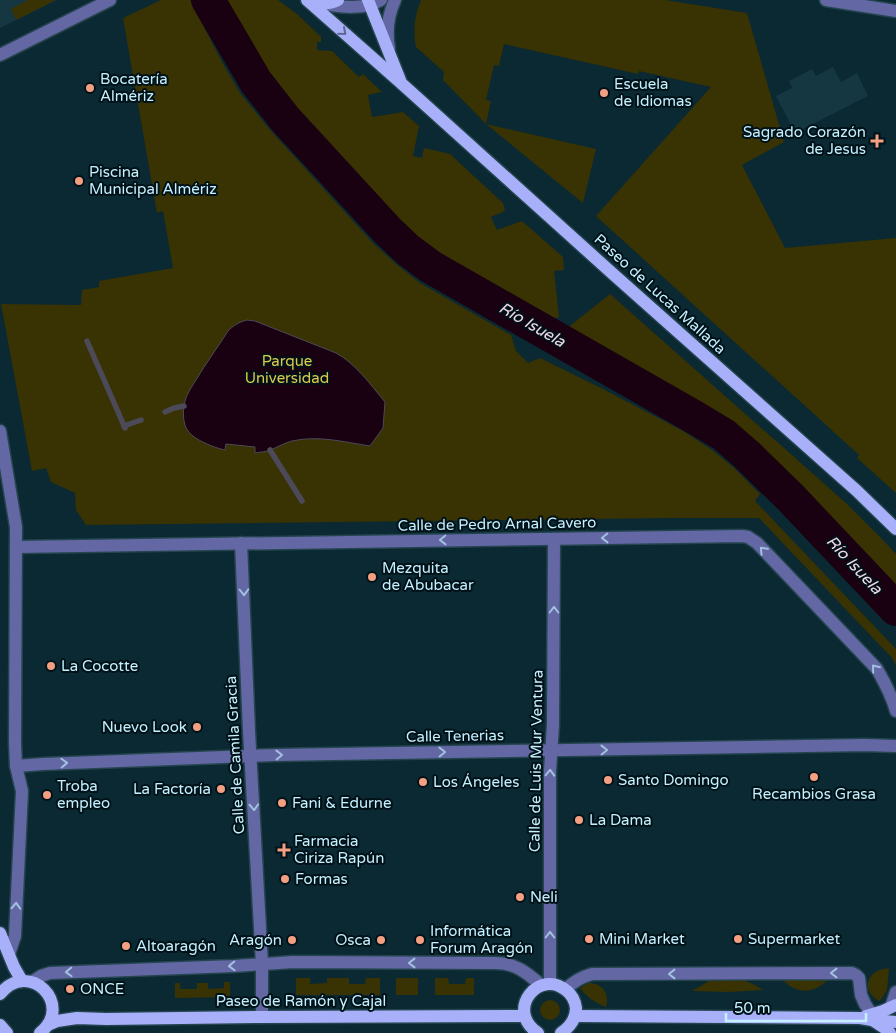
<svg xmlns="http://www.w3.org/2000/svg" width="896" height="1033" viewBox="0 0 896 1033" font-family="'Varela Round',sans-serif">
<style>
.built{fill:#153741}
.green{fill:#393203}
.water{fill:#190112;stroke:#4c4959}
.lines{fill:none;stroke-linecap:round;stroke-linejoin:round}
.stream{stroke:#4c4959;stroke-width:5.5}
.river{stroke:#190112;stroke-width:34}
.minor-casing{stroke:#24454f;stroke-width:15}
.major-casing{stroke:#24454f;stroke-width:15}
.minor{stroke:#6367a3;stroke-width:12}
.major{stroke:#a9b0fa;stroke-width:12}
.oneway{stroke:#5d6894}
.oneway2{stroke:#a2c0df}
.poi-dot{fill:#f39f82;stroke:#001117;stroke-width:2}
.labels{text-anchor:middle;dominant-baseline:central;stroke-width:4;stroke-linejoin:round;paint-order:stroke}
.poi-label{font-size:15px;fill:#c4f0ff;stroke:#001117;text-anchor:start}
.street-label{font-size:15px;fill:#c4f0ff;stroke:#001117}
.park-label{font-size:15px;fill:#ddc94e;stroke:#001117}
.water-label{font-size:16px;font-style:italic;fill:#f1d7e7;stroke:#001117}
</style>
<rect width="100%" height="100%" fill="#0a2932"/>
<!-- built -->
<g class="built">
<path d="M0,0H56L0,28Z"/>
<path d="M833,67L841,82L857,73L868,96L795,133L776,96L792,88L789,81L812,69L816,76Z"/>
</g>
<!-- green -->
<g class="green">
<path d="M28,0H56L16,20L11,9Z"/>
<path d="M161,0H190L222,62L240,93L271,131L373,243L396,264L420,283L511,335L516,351L528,363L540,358L601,388L683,431L712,450L734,468L760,494L755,501L896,649V665L892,658L759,518H670L86,525L76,510L75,493L51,482L46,468L32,471L1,304L81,305L82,290L99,287V281L173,268L163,211L157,213L123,18Z"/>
<path d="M225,0H278L297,14L321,37V42H317V50L332,51L359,77L363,74L382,92L368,95L372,117L403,112L419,126L413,156L422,158L424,148L450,154L503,203L505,211L491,217L497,230L522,221L563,257L564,270L554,271L559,317L548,320L438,257L416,241L396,221L295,111L266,75L249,47Z"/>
<path d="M421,0H665L747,13L784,142L742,165L785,248L896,238V493L857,458L859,455L596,216L711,87L639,71L638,74L504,44L499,66L494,65L486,100L491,101L486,124L596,149L583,203L486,124L443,80L444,72L416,47C413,31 414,16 421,0Z"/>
<path d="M610,294L846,503L882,539L896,554V590L803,492L755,446L731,425L700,406L565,330Z"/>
<path d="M889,968L887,990L880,1001C869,997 863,983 873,974C877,970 883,969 889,968Z"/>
<path d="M780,976H831C816,995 794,996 780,976Z"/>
<path d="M722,977C738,978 750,981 763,990L728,992L692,991L709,981Z"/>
<path d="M296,978H310V984L327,983V978H349V984H365L366,978H380V995H296Z"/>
<rect x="396" y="978" width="22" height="17"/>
<path d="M435,978H448L449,984H465L466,978H474V995H435Z"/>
<path d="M224,982H230V997L175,998V983H180V989H197V983H208V989L224,988Z"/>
<path d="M588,983C602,983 610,993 606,1007C595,1003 587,997 580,988Z"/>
<circle cx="550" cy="1010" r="10"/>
</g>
<!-- water -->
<path class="water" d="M247,320L255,321L336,353C356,364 370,384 385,402L383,428L370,446C344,442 318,435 292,441C284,443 278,447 270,450C266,452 260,452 255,453V447L226,444L225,450C215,448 194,440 188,431C182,423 183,409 185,401C187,394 192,386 196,380C206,363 218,347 228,331C234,325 239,322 247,320Z"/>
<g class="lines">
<!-- stream -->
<g class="stream">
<path d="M87,341L125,428"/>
<path d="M165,412L174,408L184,406"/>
<path d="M124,426L141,420"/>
<path d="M270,450L302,501"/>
</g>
<!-- river -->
<path class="river" d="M208,0L256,82L285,119L387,230L408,250L431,267L694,417L724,435L747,455L791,498L896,609"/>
<defs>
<g id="minor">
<path d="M826,0L896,11"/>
<path d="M324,4C342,7 365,10 381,0"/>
<path d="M389,48C386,31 388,15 395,0"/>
<path d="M0,55L110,0"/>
<path d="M0,431L16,527L15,743L16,766L22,791L15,936L9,954"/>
<path d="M241,543L249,731L262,964V1017"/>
<path d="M16,547L742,536L748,537L757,543L877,669C885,683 892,696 896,711"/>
<path d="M16,766L43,764L275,755L865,745L896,746"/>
<path d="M32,982L41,976L50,973L234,966L293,962L495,963C515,963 526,972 541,985"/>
<path d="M550,984V771L553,725L554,539"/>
<path d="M566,989C574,981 581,977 592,974L852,973L856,975L859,978L861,995L865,1004L872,1015"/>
<path d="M891,1007L896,992"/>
</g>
<g id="major">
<path d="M307,0L401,83L613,274L857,491L896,529"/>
<path d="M310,0C320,4 329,5 338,0"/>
<path d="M368,0L400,80"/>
<path d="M0,933L14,967L22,981"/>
<path d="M0,994C29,958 75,1005 40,1033"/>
<path d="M575,1016L860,1018L872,1020L896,1022"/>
<path d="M866,1016L883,1011L896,1005"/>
<path d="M874,1021L886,1029L890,1033"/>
<path d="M0,1025L7,1033"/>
<path d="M48,1025L57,1021L77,1018L106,1019L262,1017L524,1016"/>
<path d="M538,1033C504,1010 540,967 567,991C572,995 575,1001 576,1008C576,1019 570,1027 561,1033"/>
</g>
</defs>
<!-- minor casing -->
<use href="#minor" class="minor-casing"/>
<!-- major casing -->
<use href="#major" class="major-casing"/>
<!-- minor -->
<use href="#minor" class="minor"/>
<!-- major -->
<use href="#major" class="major"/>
</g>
<!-- one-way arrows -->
<defs><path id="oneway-chevron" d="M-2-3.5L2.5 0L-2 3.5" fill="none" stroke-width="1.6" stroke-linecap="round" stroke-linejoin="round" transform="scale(1.25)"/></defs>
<use class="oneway" href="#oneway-chevron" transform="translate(343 32) rotate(41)"/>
<g class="oneway2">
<use href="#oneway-chevron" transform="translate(605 538) rotate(179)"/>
<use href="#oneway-chevron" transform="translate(443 540) rotate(179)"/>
<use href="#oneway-chevron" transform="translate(763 550) rotate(-134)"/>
<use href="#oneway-chevron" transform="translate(244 592) rotate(88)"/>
<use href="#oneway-chevron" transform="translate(554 610) rotate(-90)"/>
<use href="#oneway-chevron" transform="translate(875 668) rotate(-129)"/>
<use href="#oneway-chevron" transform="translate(604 750) rotate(-1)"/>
<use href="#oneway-chevron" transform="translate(442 752) rotate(-1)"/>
<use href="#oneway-chevron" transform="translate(279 755) rotate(-1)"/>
<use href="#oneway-chevron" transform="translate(64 763) rotate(-2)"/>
<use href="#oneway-chevron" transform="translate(550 773) rotate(-88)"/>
<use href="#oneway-chevron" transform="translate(254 807) rotate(87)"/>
<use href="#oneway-chevron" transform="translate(16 906) rotate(-87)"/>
<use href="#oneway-chevron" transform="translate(550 935) rotate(-90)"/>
<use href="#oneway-chevron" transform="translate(412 963) rotate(-180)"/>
<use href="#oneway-chevron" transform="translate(232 966) rotate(178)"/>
<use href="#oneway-chevron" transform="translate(69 972) rotate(178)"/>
<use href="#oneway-chevron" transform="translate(834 973) rotate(180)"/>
<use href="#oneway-chevron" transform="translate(672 974) rotate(180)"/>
</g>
<!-- markers -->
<g class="poi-dot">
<circle cx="90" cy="88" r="5"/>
<circle cx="604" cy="93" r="5"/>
<path d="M874.5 133.5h5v5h5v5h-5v5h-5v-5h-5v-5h5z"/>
<circle cx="79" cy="181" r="5"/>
<circle cx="372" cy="577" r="5"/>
<circle cx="51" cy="666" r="5"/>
<circle cx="197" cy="727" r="5"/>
<circle cx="814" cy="777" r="5"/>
<circle cx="608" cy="780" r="5"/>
<circle cx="423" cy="782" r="5"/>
<circle cx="221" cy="789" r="5"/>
<circle cx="47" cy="795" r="5"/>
<circle cx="282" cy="803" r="5"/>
<circle cx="579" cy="820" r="5"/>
<path d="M281.5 842.5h5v5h5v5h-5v5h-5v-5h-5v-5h5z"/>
<circle cx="285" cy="879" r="5"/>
<circle cx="520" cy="897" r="5"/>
<circle cx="589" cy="939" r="5"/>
<circle cx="738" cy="939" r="5"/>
<circle cx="292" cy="940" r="5"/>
<circle cx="381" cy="940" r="5"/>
<circle cx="420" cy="940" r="5"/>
<circle cx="126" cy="946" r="5"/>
<circle cx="70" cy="989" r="5"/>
</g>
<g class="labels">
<!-- poi labels -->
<g class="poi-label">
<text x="100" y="79">Bocatería<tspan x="100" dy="17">Almériz</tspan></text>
<text x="614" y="84">Escuela<tspan x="614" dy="17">de Idiomas</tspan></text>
<text x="866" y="132" text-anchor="end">Sagrado Corazón<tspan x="866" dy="17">de Jesus</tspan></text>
<text x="89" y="172">Piscina<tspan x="89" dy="17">Municipal Almériz</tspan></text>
<text x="382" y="568">Mezquita<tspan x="382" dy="17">de Abubacar</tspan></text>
<text x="61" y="666">La Cocotte</text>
<text x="187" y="727" text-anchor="end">Nuevo Look</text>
<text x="618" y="780">Santo Domingo</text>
<text x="433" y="782">Los Ángeles</text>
<text x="57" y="786">Troba<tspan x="57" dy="17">empleo</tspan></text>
<text x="211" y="789" text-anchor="end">La Factoría</text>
<text x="814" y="794" text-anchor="middle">Recambios Grasa</text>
<text x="292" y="803">Fani &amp; Edurne</text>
<text x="589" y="820">La Dama</text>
<text x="294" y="841">Farmacia<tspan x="294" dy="17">Ciriza Rapún</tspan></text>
<text x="295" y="879">Formas</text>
<text x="530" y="897">Neli</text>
<text x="430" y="931">Informática<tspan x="430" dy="17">Forum Aragón</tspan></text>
<text x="599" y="939">Mini Market</text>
<text x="748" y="939">Supermarket</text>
<text x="282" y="940" text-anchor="end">Aragón</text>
<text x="371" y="940" text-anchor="end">Osca</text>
<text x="136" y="946">Altoaragón</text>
<text x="80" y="989">ONCE</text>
</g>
<!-- street labels -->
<g class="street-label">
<text transform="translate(660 294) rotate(42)">Paseo de Lucas Mallada</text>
<text transform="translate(497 524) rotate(-1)">Calle de Pedro Arnal Cavero</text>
<text transform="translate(455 736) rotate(-1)">Calle Tenerias</text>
<text transform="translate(235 755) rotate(-93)">Calle de Camila Gracia</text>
<text transform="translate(536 761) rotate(-89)">Calle de Luis Mur Ventura</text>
<text x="301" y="1001">Paseo de Ramón y Cajal</text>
</g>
<!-- park labels -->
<g class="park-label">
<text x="287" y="361">Parque<tspan x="287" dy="17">Universidad</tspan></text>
</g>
<!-- water labels -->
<g class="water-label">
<text transform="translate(532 325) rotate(30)">Río Isuela</text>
<text transform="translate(854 565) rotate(47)">Río Isuela</text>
</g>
</g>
<!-- scale -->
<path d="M726 1013v8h140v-8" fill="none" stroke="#c4f0ff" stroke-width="2.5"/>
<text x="734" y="1013" font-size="15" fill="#c4f0ff" stroke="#001117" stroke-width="4" paint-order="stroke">50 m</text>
</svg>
